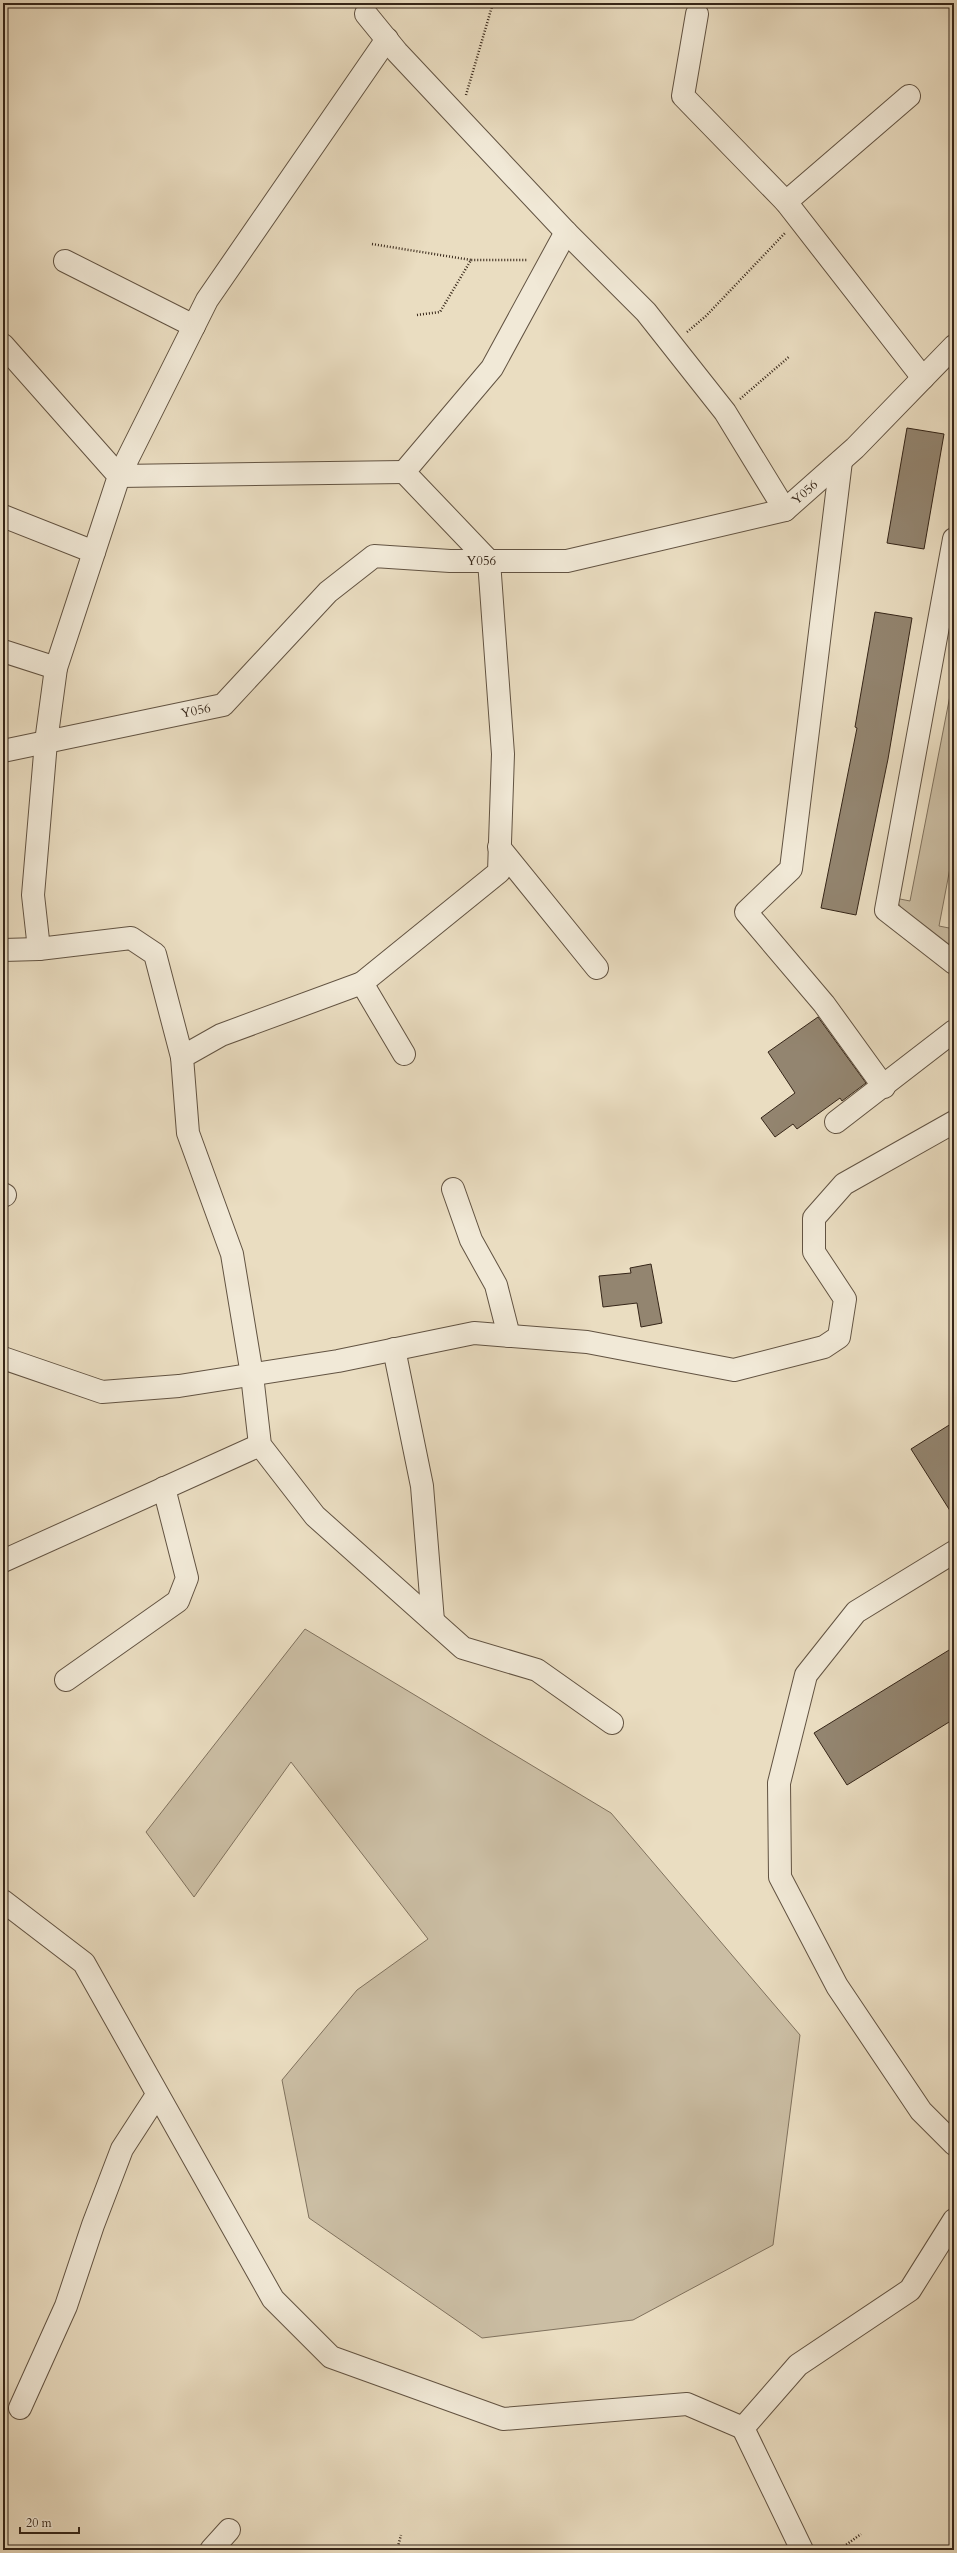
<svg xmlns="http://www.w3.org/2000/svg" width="957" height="2553" viewBox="0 0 957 2553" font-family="Cardo,serif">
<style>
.green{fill:#cbbea4;stroke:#80725e}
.building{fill:#938570;stroke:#352518}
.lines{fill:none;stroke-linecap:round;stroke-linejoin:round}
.minor-casing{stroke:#625342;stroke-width:24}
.path{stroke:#352518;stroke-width:2.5;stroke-dasharray:1 2;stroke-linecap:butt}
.minor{stroke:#f1e9d7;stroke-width:22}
.labels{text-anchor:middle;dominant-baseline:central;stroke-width:3;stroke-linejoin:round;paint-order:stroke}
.street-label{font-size:13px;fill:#352518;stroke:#f1e9d7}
</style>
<rect width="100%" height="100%" fill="#eaddc1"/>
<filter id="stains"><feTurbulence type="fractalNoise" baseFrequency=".005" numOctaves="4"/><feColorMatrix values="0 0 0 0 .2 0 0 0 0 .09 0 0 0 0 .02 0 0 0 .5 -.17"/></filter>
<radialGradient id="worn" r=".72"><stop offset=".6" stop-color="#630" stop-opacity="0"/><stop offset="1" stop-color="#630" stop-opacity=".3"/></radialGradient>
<!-- green -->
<g class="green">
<path d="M954,675V847L939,926L954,929V953L905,914L895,898L910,901Z"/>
<path d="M305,1629L611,1813L800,2035L773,2245L633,2320L482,2338L309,2218L282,2080L357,1990L428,1939L291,1762L194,1897L146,1832Z"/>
</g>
<!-- building -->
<g class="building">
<path d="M907,428L944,434L924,549L887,543Z"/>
<path d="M875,612L912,618L888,759L856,915L821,908L857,728L855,727Z"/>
<path d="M818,1017L866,1083L842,1101L840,1098L797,1129L793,1124L775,1137L761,1118L795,1093L768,1052Z"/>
<path d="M651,1264L662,1323L641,1327L637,1303L603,1307L599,1276L631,1273L630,1268Z"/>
<path d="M954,1422V1517L911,1449Z"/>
<path d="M954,1647V1719L847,1785L814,1733Z"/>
</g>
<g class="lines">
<defs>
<g id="minor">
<path d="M366,14L397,52L566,232L646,312L725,412L785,510"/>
<path d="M697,14L683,96L786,202L923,378"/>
<path d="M387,39L207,300L119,476L404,472"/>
<path d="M786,202L909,96"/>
<path d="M566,232L492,368L404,472L489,561L503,754L499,872L362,983L221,1035L182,1057L188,1133L232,1254L252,1375L260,1445L315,1516L463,1648L537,1670L612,1723"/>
<path d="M65,261L194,326"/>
<path d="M3,345L119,476L56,668L46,742L33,895L39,949L131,938L155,954L182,1057"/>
<path d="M841,461L791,869L746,912L824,1004L884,1087"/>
<path d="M3,516L94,552"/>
<path d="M954,539L886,910L954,963"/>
<path d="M3,651L56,668"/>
<path id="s1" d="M3,751L223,705L328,592L374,556L450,561H567L785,510L855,448L954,346"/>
<path d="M499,847L597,968"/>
<path d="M3,950L39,949"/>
<path d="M362,983L404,1054"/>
<path d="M836,1122L954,1031"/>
<path d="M453,1189L471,1240L496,1285L509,1336"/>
<path d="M3,1194L5,1195"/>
<path d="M394,1349L422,1486L433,1621"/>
<path d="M3,1358L102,1392L179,1386L338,1361L474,1333L587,1342L734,1370L824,1347L839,1337L845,1299L814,1252V1218L844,1184L954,1122"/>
<path d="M954,1552L856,1612L806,1675L779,1783L780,1877L837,1986L921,2111L954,2144"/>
<path d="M3,1561L260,1445"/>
<path d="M66,1680L178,1601L187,1578L164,1488"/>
<path d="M3,1901L84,1963L273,2299L331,2357L503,2419L687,2404L743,2428"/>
<path d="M20,2408L66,2306L93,2225L122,2149L157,2095"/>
<path d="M211,2550L229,2530"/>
<path d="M802,2550L743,2428L798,2365L910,2290L954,2220"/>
</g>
</defs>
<!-- minor casing -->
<use href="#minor" class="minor-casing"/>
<!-- path -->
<g class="path">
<path d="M466,95L493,3"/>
<path d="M372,244L471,260"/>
<path d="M417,315L440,312L471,260H528"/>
<path d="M687,332L706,316L785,233"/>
<path d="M740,399L790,356"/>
<path d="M397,2550L401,2535"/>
<path d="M839,2550L861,2534"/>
</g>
<!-- minor -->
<use href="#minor" class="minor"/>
</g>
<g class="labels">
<!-- street labels -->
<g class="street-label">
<text stroke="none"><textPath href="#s1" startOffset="881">Y056</textPath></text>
<text stroke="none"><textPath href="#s1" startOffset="545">Y056</textPath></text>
<text stroke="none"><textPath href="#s1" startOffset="197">Y056</textPath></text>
</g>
</g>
<!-- margin -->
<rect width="957" height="2553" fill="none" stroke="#eaddc1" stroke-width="16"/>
<rect x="4" y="4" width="949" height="2545" fill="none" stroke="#352518" stroke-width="2"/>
<rect x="8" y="8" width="941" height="2537" fill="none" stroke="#352518"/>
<!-- scale -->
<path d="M20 2527v6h59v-6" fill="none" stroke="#352518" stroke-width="2"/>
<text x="26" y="2527" font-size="12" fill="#352518" stroke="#f1e9d7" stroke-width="3" paint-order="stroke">20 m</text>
<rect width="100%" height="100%" filter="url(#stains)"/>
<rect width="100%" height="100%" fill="url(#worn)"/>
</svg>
